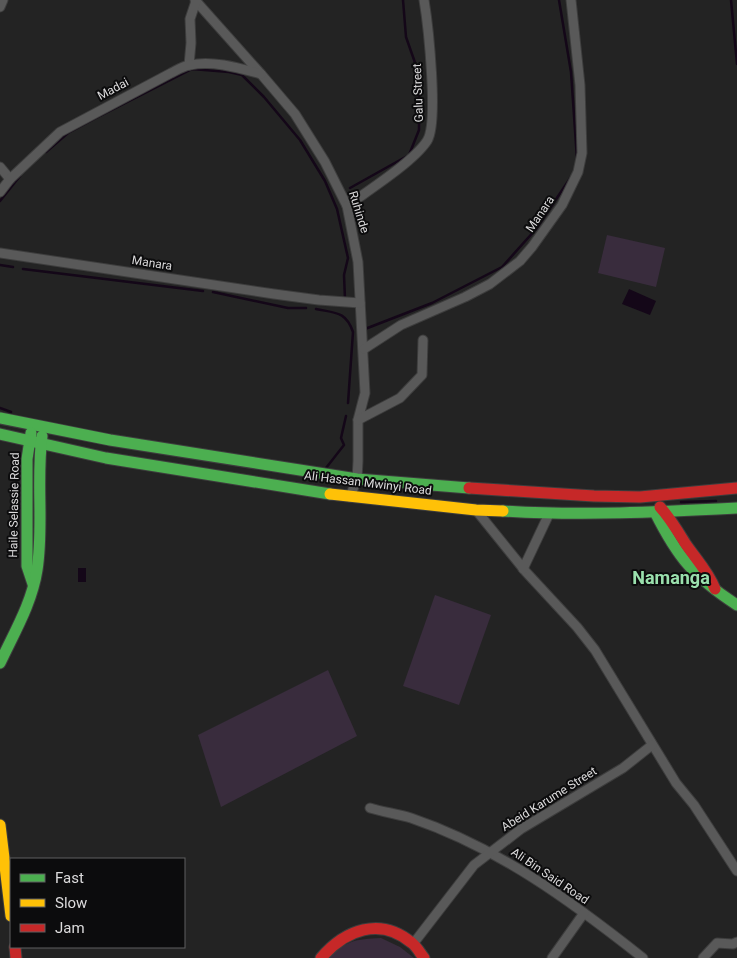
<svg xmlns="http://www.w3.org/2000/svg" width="737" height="958" viewBox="0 0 737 958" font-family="Roboto,sans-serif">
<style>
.green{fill:#392c3d}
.water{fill:#140718}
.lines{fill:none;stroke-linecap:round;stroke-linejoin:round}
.stream{stroke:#140718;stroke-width:2.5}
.street-casing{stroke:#3d3d3d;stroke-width:11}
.fast-casing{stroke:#3d3d3d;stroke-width:13}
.slow-casing{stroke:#3d3d3d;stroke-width:13}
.jam-casing{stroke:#3d3d3d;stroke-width:13}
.street{stroke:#595959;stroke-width:9}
.fast{stroke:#4caf50;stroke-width:11}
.slow{stroke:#ffc107;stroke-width:11}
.jam{stroke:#c62828;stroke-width:11}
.labels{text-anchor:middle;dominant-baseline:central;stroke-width:4;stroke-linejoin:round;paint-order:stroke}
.street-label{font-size:12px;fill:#dcdbdc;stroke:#0c0c0d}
.district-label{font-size:18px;font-weight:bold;fill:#9ae0ad;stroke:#0c0c0d}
</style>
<rect width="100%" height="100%" fill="#232323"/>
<!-- green -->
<g class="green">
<path d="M607,235L665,248L656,287L598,273Z"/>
<path d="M435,595L491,615L459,705L403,686Z"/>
<path d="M328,670L357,736L221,807L198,735Z"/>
<path d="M381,938L400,947L414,958H327C346,941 355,939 381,938Z"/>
</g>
<!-- water -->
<g class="water">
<path d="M629,289L656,301L650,315L622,304Z"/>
<rect x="78" y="568" width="8" height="14"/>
</g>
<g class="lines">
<!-- stream -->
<g class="stream">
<path d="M559,0L571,72L577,159"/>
<path d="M731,0L737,64"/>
<path d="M46,152L68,133L96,118L192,69L229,72L242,75L264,97L300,140L325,181L337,209L348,258L344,275L345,299"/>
<path d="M350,188L409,155L419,130V74L406,37L403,0"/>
<path d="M0,201L20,176"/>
<path d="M0,265L13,267"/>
<path d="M23,269L203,291"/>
<path d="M251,287L273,290"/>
<path d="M213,292L288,308H306"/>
<path d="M316,309C335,313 346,311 353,332L348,403"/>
<path d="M365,329L432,303L502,267L536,229L571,177"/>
<path d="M0,408L11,412"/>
<path d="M326,468L344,445L341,438L346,416"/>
<path d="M681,502L716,501"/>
</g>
<defs>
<g id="street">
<path d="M195,0L261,74L295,114L325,162L347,206L358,262L365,393L358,420V461L357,479L350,497"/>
<path d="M0,7L3,0"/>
<path d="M189,65L191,43L190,19L196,1"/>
<path d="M0,167L10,179"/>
<path d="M0,192L10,179L60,132L171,73C177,70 183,66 190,65C213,60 239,68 261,74"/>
<path d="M347,206C369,190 413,162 427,141C439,123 428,24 424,0"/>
<path d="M0,253L274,294L319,300L360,303"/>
<path d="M364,349L401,325L465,297L490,284L520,261L532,247L562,205L578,172L582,153L580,85L571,0"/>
<path d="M358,420L400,398L422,375L423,340"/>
<path d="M476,510L526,572L577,627L595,650L676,783L694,805L737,871"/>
<path d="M523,569L549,514"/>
<path d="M370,808C383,812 398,814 411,818C499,848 571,901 643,958"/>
<path d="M413,944L474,865L521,829L623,768L652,745"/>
<path d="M552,958L584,913"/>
<path d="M703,958L717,943L733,944L737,942"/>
</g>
<g id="fast">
<path d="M0,418L110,440L357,479L469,488"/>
<path d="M31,433L27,459V566L33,584"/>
<path d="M0,434L106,458L330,494"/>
<path d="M503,511C581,516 659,512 737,508"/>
<path d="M655,512C678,558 694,577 737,605"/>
<path d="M0,663C14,633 32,603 37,570C44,526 36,481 42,436"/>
</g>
<g id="slow">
<path d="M330,494L476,510L503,511"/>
<path d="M0,825L11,916"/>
</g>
<g id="jam">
<path d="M469,488L594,496L640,497L737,488"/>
<path d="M660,507C670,518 677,530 685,543C695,558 708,571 715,589"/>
<path d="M15,947L16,958"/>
<path d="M321,958C345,930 380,916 412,943C417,947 420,953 424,958"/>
</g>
</defs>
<!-- street casing -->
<use href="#street" class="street-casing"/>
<!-- fast casing -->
<use href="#fast" class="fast-casing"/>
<!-- slow casing -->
<use href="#slow" class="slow-casing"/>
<!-- jam casing -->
<use href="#jam" class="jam-casing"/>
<!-- street -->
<use href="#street" class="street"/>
<!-- fast -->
<use href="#fast" class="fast"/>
<!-- slow -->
<use href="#slow" class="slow"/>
<!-- jam -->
<use href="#jam" class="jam"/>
</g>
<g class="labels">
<!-- street labels -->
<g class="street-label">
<text transform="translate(113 89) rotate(-28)">Madai</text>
<text transform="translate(418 93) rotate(-92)">Galu Street</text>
<text transform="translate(359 212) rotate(73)">Ruhinde</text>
<text transform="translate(540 214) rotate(-56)">Manara</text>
<text transform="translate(152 263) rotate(9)">Manara</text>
<text transform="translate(368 483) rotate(7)">Ali Hassan Mwinyi Road</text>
<text transform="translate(14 505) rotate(-89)">Haile Selassie Road</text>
<text transform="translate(549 799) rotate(-32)">Abeid Karume Street</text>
<text transform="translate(550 876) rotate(34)">Ali Bin Said Road</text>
</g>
<!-- district labels -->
<g class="district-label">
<text x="671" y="577">Namanga</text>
</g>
</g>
<!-- legend -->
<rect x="10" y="858" width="175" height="90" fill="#0c0c0d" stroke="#5f5f60"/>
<rect x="20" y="874" width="25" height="8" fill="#4caf50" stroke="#5f5f60"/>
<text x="55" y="883" font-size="15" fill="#dcdbdc">Fast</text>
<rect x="20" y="899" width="25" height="8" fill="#ffc107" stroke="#5f5f60"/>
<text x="55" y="908" font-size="15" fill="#dcdbdc">Slow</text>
<rect x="20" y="924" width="25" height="8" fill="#c62828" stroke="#5f5f60"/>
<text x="55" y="933" font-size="15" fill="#dcdbdc">Jam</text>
</svg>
